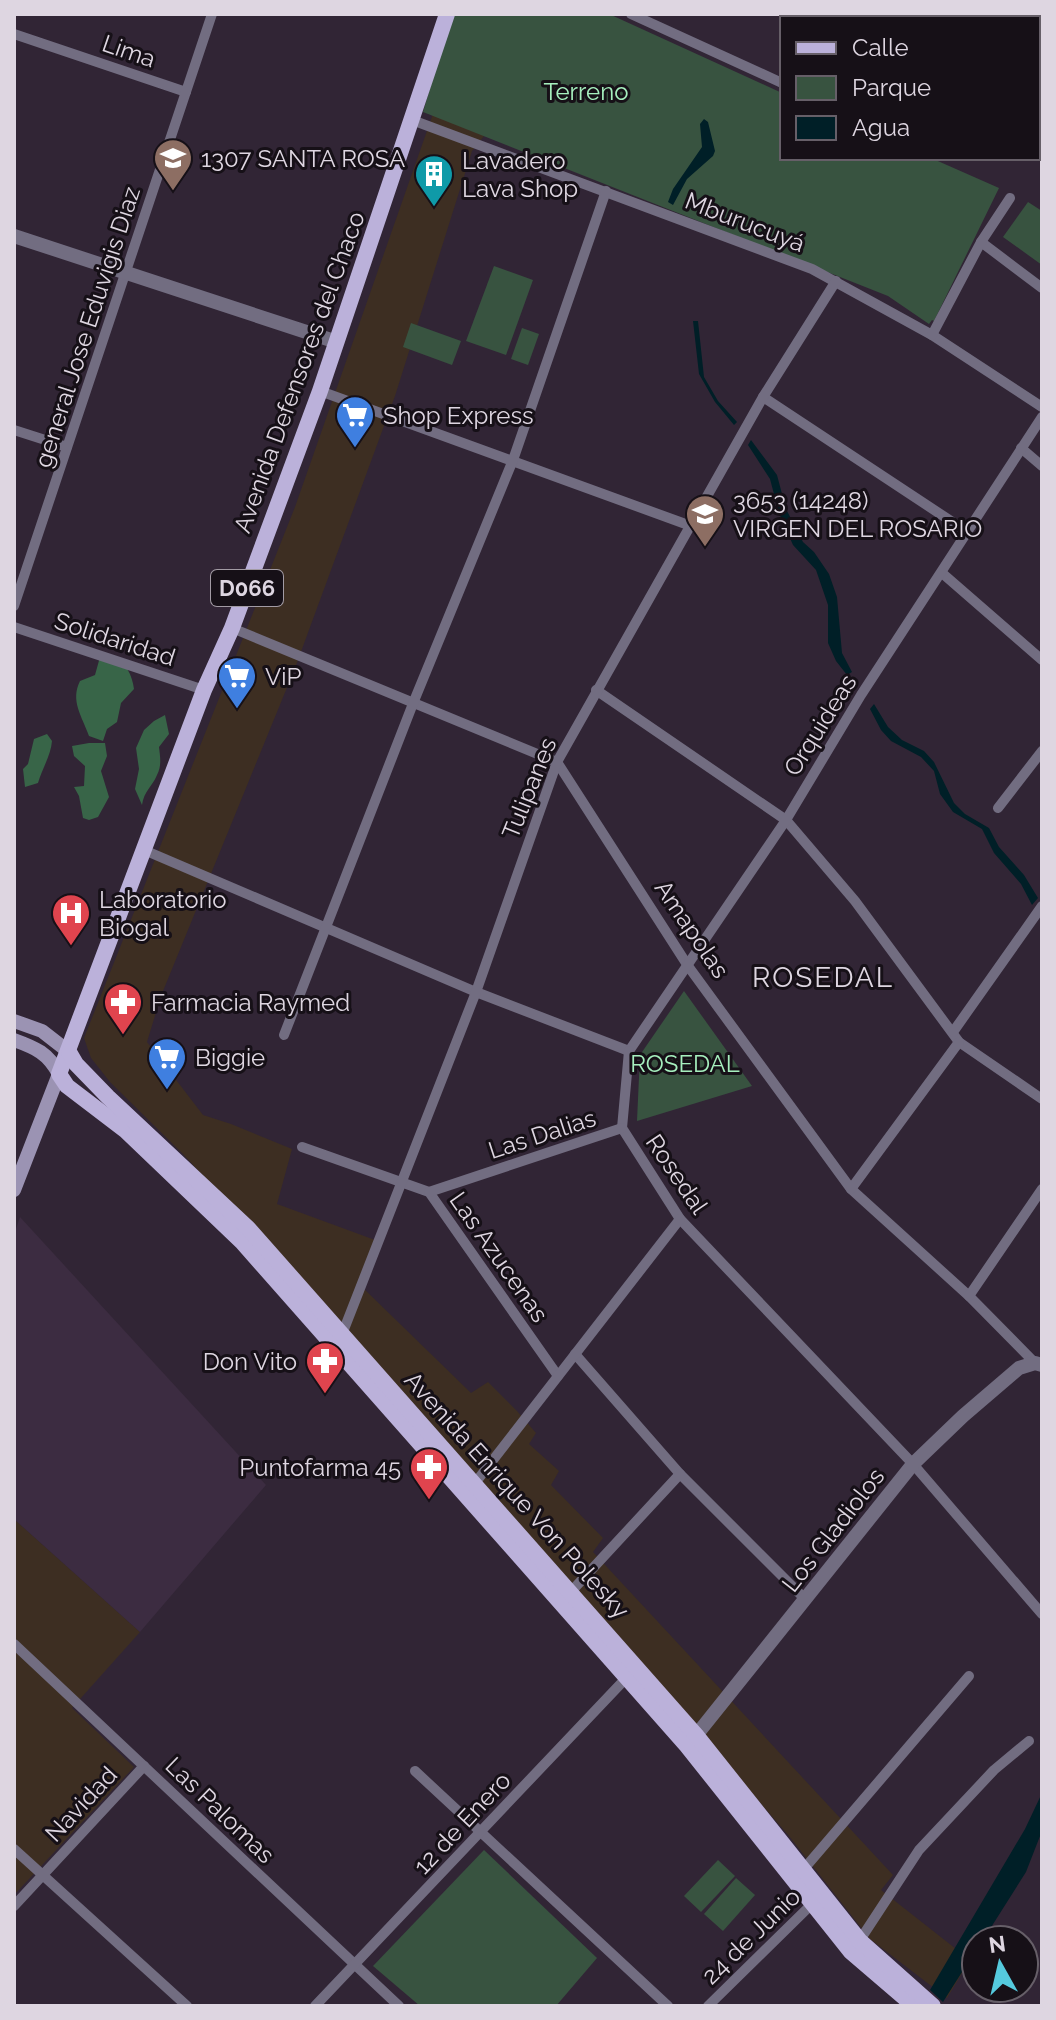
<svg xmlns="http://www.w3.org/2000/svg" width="1056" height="2020" viewBox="0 0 1056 2020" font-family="Raleway,sans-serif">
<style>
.commercial{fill:#3d2e22}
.built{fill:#3c2c41}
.green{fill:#385340}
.forest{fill:#386548}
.water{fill:#001f27}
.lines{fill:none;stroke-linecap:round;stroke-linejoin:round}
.minor{stroke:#726d81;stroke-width:10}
.tertiary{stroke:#726d81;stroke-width:14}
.secondary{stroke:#9b93b3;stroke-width:14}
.primary{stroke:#bbb1da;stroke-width:16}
.labels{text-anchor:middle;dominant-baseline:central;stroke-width:6;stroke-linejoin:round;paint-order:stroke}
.shield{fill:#161017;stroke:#a29ba4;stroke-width:2}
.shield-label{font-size:22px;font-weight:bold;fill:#ded6e1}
.street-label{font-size:24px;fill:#ded6e1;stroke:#161017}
.park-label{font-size:24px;fill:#a6efbe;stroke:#161017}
.poi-label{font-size:24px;fill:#ded6e1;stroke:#161017;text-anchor:start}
.quarter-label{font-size:28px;letter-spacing:2px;fill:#ded6e1;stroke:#161017}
</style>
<rect width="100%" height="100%" fill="#312535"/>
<!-- commercial -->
<g class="commercial">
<path d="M468,14L484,136L472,151L395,396L295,668L161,996L147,1042L203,1115L231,1124L292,1149L277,1204L375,1240L360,1285L471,1393L488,1382L517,1411L536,1433L529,1444L559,1471L551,1485L603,1538L593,1552L893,1875L881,1890L970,1960L947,1998L870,1939L789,1836L392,1381L183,1154L110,1082L91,1058L84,1038L295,507Z"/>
<path d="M14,1519L140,1632L72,1708L134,1767L14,1895Z"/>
</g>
<!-- built -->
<path class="built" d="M20,1217L266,1485L140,1632L14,1519V1235Z"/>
<!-- green -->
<g class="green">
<path d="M452,14H609L782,93V158H931L999,188L934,321L932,320L929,324L888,296L423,112Z"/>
<path d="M1028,202L1042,211V265L1003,237Z"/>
<path d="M494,266L533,280L506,355L466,341Z"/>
<path d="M411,323L461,341L452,365L403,347Z"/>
<path d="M522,328L539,334L528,365L511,359Z"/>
<path d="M684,991L752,1086L637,1121L640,1055Z"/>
<path d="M484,1850L597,1958L556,2006H420L373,1966Z"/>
<path d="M718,1860L735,1876L701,1912L684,1896Z"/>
<path d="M736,1878L755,1895L723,1931L704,1914Z"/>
</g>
<!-- forest -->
<g class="forest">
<path d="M114,655C126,664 132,674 134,689L121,703L117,722L107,729L103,741L89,736C82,716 70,701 80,681L95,675L100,657Z"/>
<path d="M165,715L169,734L159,747C160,756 162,766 157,775C152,787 144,791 142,805L135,789L139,769L136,748L144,730L154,721Z"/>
<path d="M47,734L52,741C51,755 42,769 38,783L25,787L23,769L28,764L34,739Z"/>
<path d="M89,743H105L107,756L101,771L109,797L98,817L89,820L83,818L79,796L74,787L84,786L85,766L74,756L72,746Z"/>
</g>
<!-- water -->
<g class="water">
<path d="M704,119L708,122L715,151L713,156L687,179L673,205L668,202L673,189L702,147L700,124Z"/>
<path d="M693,321H698L704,377L718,401L737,422L734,425L715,402L699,374Z"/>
<path d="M751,440L777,475L786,509L803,542L814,552L829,574L837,597L842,653L852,672L847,675L836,661L828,643V605L816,570L793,545L779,513L770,479L748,445Z"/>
<path d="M874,704L888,727L902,740L924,751L934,762L954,803L965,814L989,828L999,847L1024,875L1038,898L1032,905L1021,884L994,853L982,829L953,812L940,794L934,771L921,757L891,741L881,730L870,709Z"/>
<path d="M1042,1793V1831L1026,1872L983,1940H976V1950L943,2002L930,1990L1025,1829Z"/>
</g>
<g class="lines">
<!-- minor -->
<g class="minor">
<path d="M631,14L782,83"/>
<path d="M972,14L978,18"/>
<path d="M14,34L186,92"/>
<path d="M1038,62L1042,65"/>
<path d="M412,120L812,269L932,335L1042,407"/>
<path d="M981,242L1042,288"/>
<path d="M932,335L981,242L1010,198"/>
<path d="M320,391L691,526"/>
<path d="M763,397L966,531"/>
<path d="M14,430L67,447"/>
<path d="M1021,448L1042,466"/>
<path d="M942,573L1042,660"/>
<path d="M14,606L212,14"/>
<path d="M14,627L204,690"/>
<path d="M232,628L557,762L688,966L851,1189L969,1296L1035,1363"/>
<path d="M596,690L786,820L855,901L959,1042L1042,1099"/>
<path d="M998,808L1042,751"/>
<path d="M144,850L476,992L629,1051"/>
<path d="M953,1032L1042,906"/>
<path d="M284,1035L414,701L513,460L606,191"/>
<path d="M629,1051L786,820L861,695L1042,417"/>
<path d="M629,1051L622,1128L680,1219L913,1464L1042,1614"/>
<path d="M302,1147L429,1192L558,1376"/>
<path d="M851,1189L959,1042"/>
<path d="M429,1192L622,1128"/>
<path d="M969,1296L1042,1189"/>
<path d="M341,1337L476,992L557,762L763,397L836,281"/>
<path d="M575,1354L680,1474L806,1600"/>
<path d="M472,1487L680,1219"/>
<path d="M567,1596L680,1474"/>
<path d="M14,1644L399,2006"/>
<path d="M415,1771L668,2006"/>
<path d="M14,1849L187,2006"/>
<path d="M803,1870L969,1676"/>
<path d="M14,1906L144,1766"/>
<path d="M858,1943L919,1850L994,1770L1029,1741"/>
<path d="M315,2006L630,1674"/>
<path d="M708,2006L815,1901"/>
</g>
<!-- tertiary -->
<g class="tertiary">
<path d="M14,236L337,342"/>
<path d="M690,1743L913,1464L963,1416L1019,1368L1035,1363L1042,1365"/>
</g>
<!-- secondary -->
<g class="secondary">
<path d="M14,1021L42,1031L69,1052"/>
<path d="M14,1040C36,1048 48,1053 59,1074L14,1190"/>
</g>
<!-- primary -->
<g class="primary">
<path d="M447,14L320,391L232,628L204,690L59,1074L67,1086L126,1131L242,1242L687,1746L851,1952L914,2006"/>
<path d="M69,1052L76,1064L108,1097L248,1228L696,1735L860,1941L933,2006"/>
</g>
</g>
<!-- icons -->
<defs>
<symbol id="school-pin" viewBox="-11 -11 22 30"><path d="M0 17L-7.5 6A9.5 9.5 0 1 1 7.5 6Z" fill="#8d6e63" stroke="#161017"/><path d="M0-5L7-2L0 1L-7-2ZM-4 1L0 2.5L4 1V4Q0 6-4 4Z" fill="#fff"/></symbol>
<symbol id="building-pin" viewBox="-11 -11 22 30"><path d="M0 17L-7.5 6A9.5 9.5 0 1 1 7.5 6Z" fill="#0f9aa8" stroke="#161017"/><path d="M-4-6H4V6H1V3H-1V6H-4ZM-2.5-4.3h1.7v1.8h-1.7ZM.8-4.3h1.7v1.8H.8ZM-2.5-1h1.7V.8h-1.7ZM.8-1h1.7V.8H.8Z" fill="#fff"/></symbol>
<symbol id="supermarket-pin" viewBox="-11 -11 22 30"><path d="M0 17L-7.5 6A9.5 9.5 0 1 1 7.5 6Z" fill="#3f7fe0" stroke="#161017"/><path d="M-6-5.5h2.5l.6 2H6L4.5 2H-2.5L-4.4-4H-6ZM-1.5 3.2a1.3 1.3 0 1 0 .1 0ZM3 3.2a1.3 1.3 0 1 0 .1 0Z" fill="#fff"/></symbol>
<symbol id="hospital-pin" viewBox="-11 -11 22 30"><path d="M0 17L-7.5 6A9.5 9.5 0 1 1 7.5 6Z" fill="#e0444e" stroke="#161017"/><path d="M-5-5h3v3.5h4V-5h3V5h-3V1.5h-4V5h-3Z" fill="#fff"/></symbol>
<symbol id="pharmacy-pin" viewBox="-11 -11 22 30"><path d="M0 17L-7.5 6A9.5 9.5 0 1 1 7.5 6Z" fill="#e0444e" stroke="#161017"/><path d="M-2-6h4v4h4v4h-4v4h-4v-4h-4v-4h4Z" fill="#fff"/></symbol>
</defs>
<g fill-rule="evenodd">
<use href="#school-pin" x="151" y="136" width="44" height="60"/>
<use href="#building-pin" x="412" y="152" width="44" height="60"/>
<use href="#supermarket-pin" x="333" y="393" width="44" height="60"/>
<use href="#school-pin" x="683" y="492" width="44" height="60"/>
<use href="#supermarket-pin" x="215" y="654" width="44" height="60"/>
<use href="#hospital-pin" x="49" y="891" width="44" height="60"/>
<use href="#pharmacy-pin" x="101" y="980" width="44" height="60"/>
<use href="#supermarket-pin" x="145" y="1035" width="44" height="60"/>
<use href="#pharmacy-pin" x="303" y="1339" width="44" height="60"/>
<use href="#pharmacy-pin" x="407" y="1445" width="44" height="60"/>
</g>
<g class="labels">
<!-- shield labels -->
<rect class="shield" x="211" y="570" width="72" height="36" rx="6"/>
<g class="shield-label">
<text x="247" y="588">D066</text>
</g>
<!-- street labels -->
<g class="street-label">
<text transform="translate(129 51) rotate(19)">Lima</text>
<text transform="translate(745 222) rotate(21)">Mburucuyá</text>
<text transform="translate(87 327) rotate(-72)">general Jose Eduvigis Diaz</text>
<text transform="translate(299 372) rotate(-70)">Avenida Defensores del Chaco</text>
<text transform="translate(115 639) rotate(18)">Solidaridad</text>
<text transform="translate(820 725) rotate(-58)">Orquideas</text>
<text transform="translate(529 788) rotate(-68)">Tulipanes</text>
<text transform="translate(692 929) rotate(56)">Amapolas</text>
<text transform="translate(542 1134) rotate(-18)">Las Dalias</text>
<text transform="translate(677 1174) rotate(56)">Rosedal</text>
<text transform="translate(499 1257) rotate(55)">Las Azucenas</text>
<text transform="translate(517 1495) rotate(48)">Avenida Enrique Von Polesky</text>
<text transform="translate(833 1530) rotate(-52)">Los Gladiolos</text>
<text transform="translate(81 1804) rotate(-47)">Navidad</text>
<text transform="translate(220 1810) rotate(44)">Las Palomas</text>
<text transform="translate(462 1823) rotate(-47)">12 de Enero</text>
<text transform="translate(751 1936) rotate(-44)">24 de Junio</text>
</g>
<!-- park labels -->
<g class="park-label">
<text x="586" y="91">Terreno</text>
<text x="685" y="1063">ROSEDAL</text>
</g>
<!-- poi labels -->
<g class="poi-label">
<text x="201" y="158">1307 SANTA ROSA</text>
<text x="462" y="160">Lavadero<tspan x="462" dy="28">Lava Shop</tspan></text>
<text x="383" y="415">Shop Express</text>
<text x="733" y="500">3653 (14248)<tspan x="733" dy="28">VIRGEN DEL ROSARIO</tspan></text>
<text x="265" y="676">ViP</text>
<text x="99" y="899">Laboratorio<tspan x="99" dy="28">Biogal</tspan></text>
<text x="151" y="1002">Farmacia Raymed</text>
<text x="195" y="1057">Biggie</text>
<text x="297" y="1361" text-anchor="end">Don Vito</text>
<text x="401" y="1467" text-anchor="end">Puntofarma 45</text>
</g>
<!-- quarter labels -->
<g class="quarter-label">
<text x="823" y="977">ROSEDAL</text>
</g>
</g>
<!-- border -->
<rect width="1056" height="2020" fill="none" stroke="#ded6e1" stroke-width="32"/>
<!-- legend -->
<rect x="780" y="16" width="260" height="144" fill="#161017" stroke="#665f68" stroke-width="2"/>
<rect x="796" y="42" width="40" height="12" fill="#bbb1da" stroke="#665f68" stroke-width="2"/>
<text x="852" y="56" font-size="24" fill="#ded6e1">Calle</text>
<rect x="796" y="76" width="40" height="24" fill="#385340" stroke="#665f68" stroke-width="2"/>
<text x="852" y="96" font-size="24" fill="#ded6e1">Parque</text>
<rect x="796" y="116" width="40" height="24" fill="#001f27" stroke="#665f68" stroke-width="2"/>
<text x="852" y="136" font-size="24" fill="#ded6e1">Agua</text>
<!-- north arrow -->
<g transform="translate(1000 1964) rotate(352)"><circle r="38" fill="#161017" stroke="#665f68" stroke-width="2"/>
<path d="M0-6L14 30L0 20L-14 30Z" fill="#55cade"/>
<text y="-12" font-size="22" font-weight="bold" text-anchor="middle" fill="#ded6e1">N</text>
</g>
</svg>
